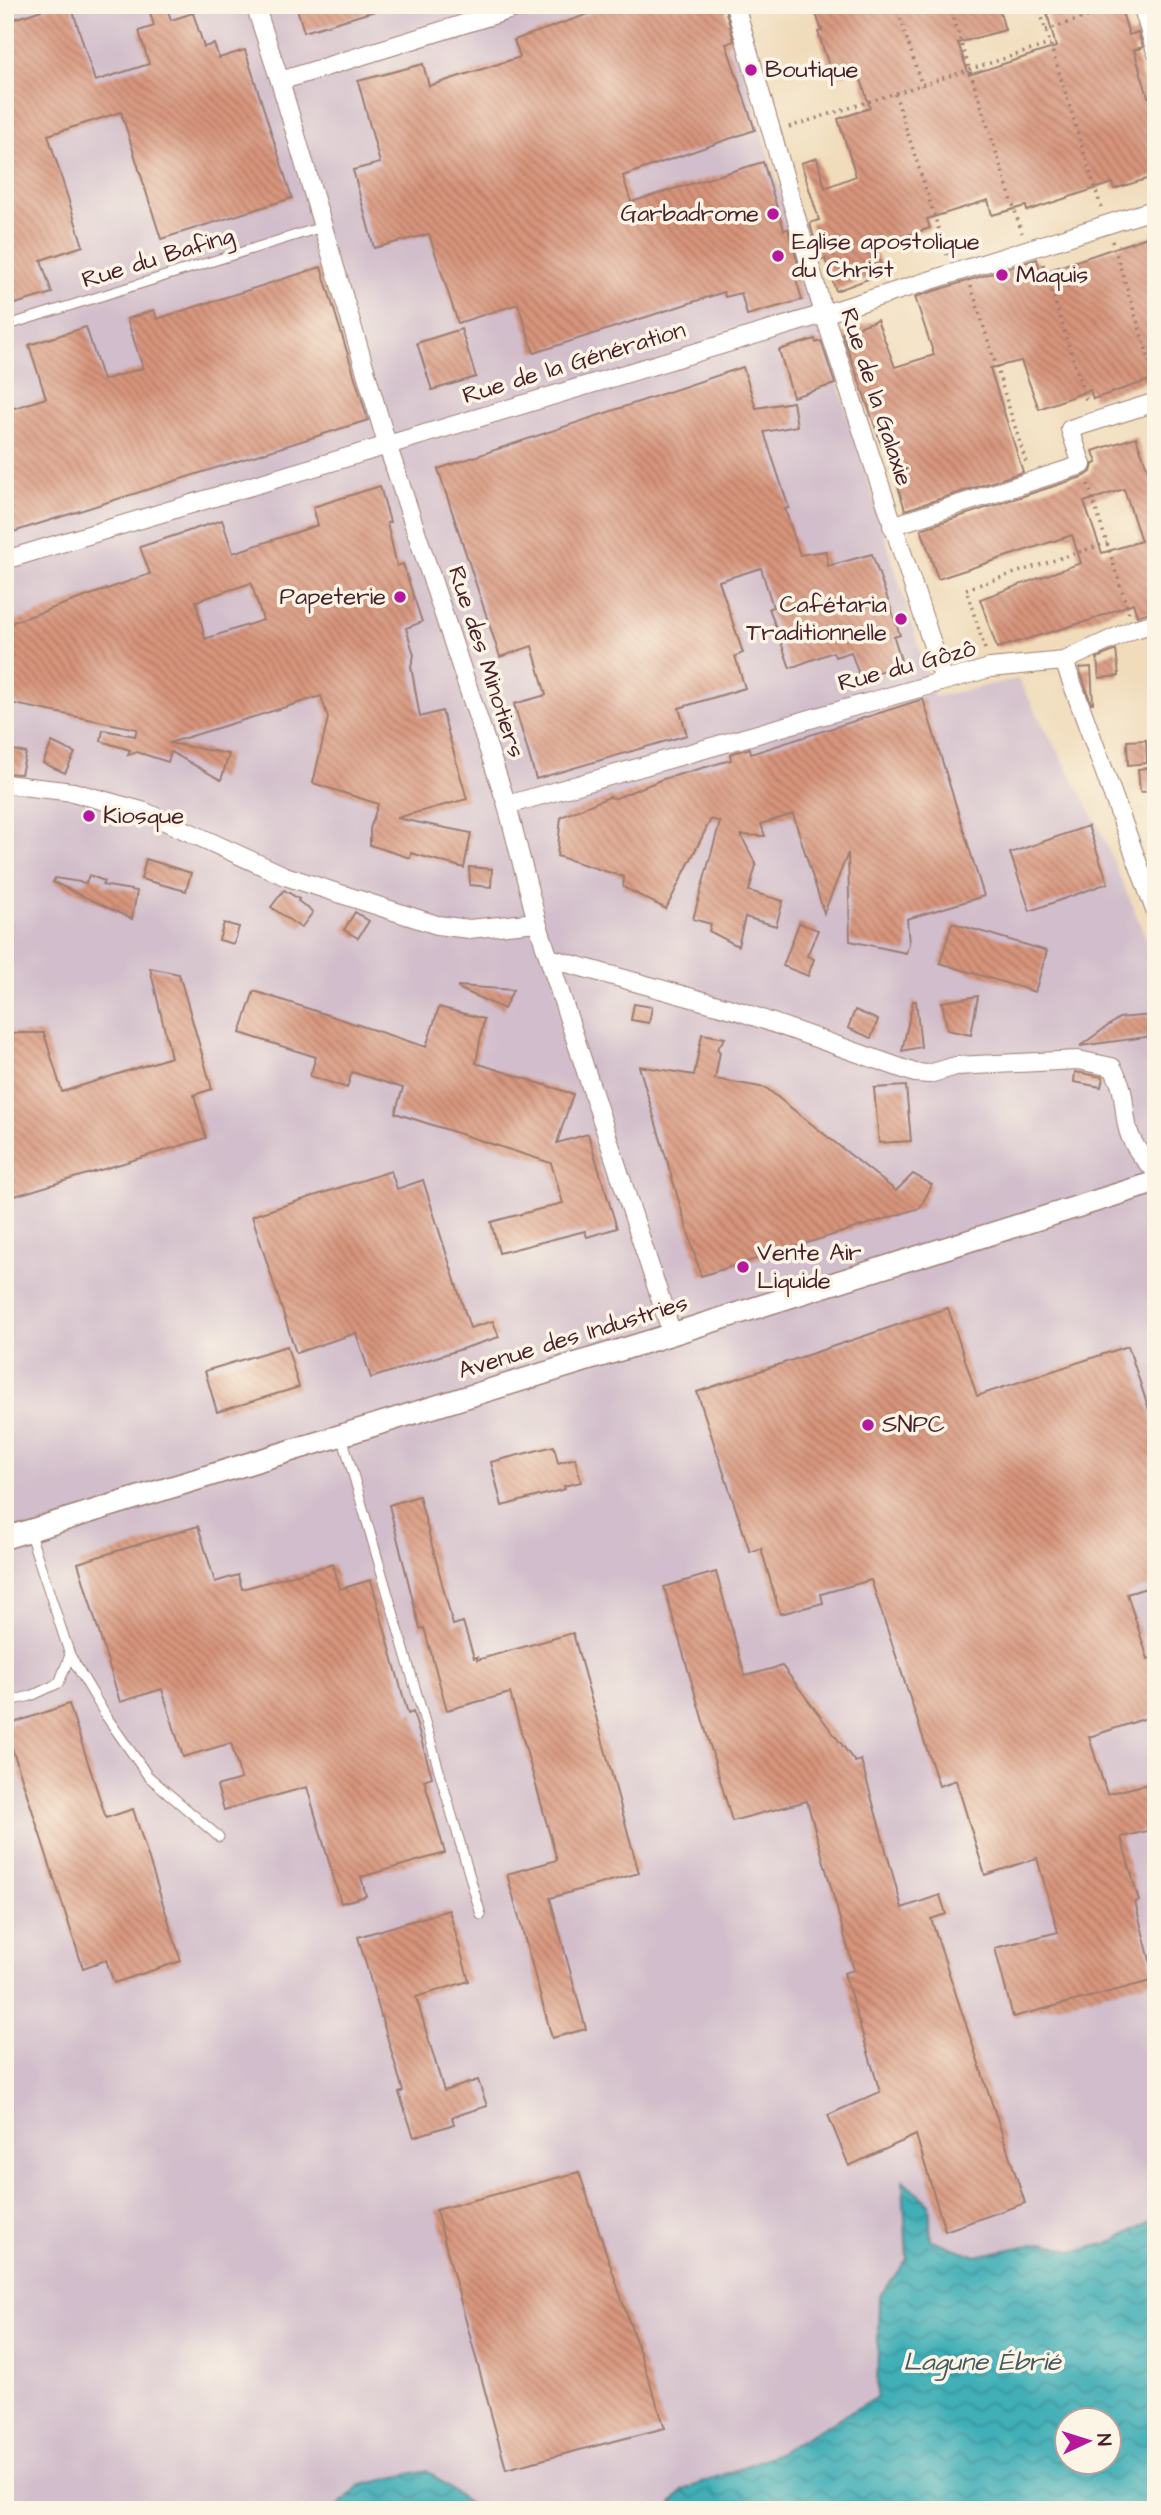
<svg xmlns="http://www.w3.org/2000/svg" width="1161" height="2515" viewBox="0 0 1161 2515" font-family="'Architects Daughter',sans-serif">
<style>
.industrial{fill:#d1bdcb}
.water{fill:url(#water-waves);stroke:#446771;stroke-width:2;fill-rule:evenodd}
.building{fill:url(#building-back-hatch);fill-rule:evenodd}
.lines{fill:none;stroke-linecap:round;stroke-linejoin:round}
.service-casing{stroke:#9d7d72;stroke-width:11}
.minor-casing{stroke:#9d7d72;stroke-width:20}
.tertiary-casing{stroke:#9d7d72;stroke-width:24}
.path{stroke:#9d7d72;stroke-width:3.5;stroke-dasharray:2 5;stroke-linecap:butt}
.service{stroke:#fff;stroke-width:9}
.minor{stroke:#fff;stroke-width:18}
.tertiary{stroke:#fff;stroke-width:21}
.poi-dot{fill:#b5179e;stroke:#fcf5e5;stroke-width:2.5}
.labels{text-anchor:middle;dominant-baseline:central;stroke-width:7;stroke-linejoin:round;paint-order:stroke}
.poi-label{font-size:24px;fill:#4a1f2b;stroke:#fcf5e5;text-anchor:start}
.street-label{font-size:24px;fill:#4a1f2b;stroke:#fcf5e5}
.water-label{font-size:26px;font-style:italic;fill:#465963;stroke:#fcf5e5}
</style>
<defs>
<pattern id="water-waves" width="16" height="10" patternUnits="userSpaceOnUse" patternTransform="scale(1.75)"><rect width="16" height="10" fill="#3fafb7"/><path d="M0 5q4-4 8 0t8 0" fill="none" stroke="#378e95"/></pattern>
<pattern id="building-back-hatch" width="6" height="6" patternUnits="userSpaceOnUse" patternTransform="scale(1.75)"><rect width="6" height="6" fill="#d7947b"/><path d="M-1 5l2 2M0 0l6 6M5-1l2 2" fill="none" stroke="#b07865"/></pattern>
</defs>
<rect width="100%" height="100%" fill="#fcf5e5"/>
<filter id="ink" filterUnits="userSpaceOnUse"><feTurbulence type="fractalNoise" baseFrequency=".0143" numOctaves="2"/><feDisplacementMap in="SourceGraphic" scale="14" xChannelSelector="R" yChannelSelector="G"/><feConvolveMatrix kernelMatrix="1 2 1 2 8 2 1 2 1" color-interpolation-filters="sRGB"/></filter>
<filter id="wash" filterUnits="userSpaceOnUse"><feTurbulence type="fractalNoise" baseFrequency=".00686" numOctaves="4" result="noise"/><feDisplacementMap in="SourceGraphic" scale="28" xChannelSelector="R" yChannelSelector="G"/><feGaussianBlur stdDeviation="1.57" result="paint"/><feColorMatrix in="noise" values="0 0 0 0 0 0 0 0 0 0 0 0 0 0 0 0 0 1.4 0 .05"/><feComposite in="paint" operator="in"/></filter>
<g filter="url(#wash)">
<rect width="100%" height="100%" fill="#f0dbba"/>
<!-- industrial -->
<path class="industrial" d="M5,5H723L934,697L1018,679L1097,823L1156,961V2218L1113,2242L1072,2252L1045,2242L976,2256L931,2240L929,2204L903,2181L907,2259L879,2297L877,2397L776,2454L684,2490L666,2510H476L427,2470L359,2486L335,2510H5Z"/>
<!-- water -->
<g class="water">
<path d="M903,2180L929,2204L931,2240L976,2256L1045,2242L1073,2252L1113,2242L1156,2218V2510H666L684,2490L776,2454L877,2397L879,2297L907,2259ZM1066,2420H1108V2462H1066Z"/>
<path d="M427,2470L476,2510H335L359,2486Z"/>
</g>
<g id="blocks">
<!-- building -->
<g class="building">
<path d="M57,5H71L95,81L149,64L139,31L154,26L148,5H166L171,20L193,13L204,47L214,44L219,58L245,50L292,198L161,239L121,112L48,135L83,246L41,260L52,293L5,307V22Z"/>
<path d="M296,5H377L378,10L304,32Z"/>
<path d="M614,5H724L734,41L726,44L755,130L623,176L631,202L763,162L784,230L788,229L799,267L793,268L802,300L747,315L741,293L725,297L724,292L534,353L518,304L458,323L429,234L374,248L353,170L380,163L358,81L423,64L429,86L520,57L514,40Z"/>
<path d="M813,5H998L1005,30L958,43L969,75L1056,47L1045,5H1120L1129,35L1138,32L1143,47L1134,50L1148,97L1156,95V176L1114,189L1112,183L1027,211L1026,206L992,215L988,200L927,219L930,228L873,246L882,267L869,272L871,278L836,291L825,259L820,260L810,223L819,220L801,163L817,158L825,188L856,176L838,119L870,108L858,70L833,78L818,32L822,31Z"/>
<path d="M1156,234V378L1093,399L1090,390L1039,409L1021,361L990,368L1023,472L905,510L897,483L903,482L892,442L882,446L842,333L877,320L895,367L934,355L915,297L1037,259L1041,273Z"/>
<path d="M321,267L368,420L13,532L5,506V411L46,398L29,345L86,327L103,380L143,368L127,319L154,310L157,319Z"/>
<path d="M461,329L476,377L432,390L417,343Z"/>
<path d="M815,339L816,343L821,341L835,384L793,397L779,350Z"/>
<path d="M743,367L756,408L793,402L797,426L764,432L789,508L785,509L800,555L826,551L828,566L872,554L900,635L894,637L902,664L860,678L851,652L835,657L833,652L790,668L769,608L773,607L761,568L719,581L743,653L735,656L745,688L679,708L687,735L536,779L514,704L546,695L532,646L500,657L438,469Z"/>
<path d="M1136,437L1156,493V579L1149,582L1156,610L1137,616L1133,603L1091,620L997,648L980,599L1081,563L1072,535L938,579L921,529L1085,476L1091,472L1093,464L1097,463L1093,451ZM1124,489L1141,541L1102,553L1084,502Z"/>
<path d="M380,486L390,522L387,523L397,566L403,564L422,622L406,628L414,655L411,666L420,717L442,711L467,799L396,818L471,833L464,868L411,853L410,858L370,845V829L378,804L313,783L328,718L321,696L169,743L229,754L221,780L171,752L168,762L137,752L128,755L130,750L101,741L103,730L135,736L137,729L5,702V625L150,574L140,547L222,520L233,553L318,525L313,507ZM251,583L263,620L205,639L196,601Z"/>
<path d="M1116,650L1119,676L1099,678L1097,658Z"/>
<path d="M1091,667L1093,703H1091L1079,668Z"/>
<path d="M923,699L984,896L907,919L909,944L906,953L850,941L848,853L824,913L793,814L761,824L765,836L741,835L756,865L749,891L783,901L776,926L745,917L738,946L709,931L711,924L693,919L720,822L711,819L666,909L623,887L624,877L557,856L561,817L609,797L616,798L663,779L731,760L730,754L750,748L751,754Z"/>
<path d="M1146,740L1147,763L1128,765L1127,741Z"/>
<path d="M52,742L75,753L65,773L43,763Z"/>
<path d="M9,749L26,753L21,774L5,773Z"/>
<path d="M1156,767V791L1140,792L1138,769Z"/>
<path d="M1088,826L1108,883L1030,911L1010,853Z"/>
<path d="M146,859L191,873L186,891L141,879Z"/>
<path d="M469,867L492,869L491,887L470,885Z"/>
<path d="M89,875L104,881L102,885L137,891L132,919L53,882L55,878L86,883Z"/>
<path d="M284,890L299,899L298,901L313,912L301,928L271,907Z"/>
<path d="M355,912L369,921L358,938L344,930Z"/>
<path d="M224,923L239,927L234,944L219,940Z"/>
<path d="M799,923L818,930L807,956L814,959L808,976L783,966Z"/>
<path d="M952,923L1047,951L1035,992L940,963Z"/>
<path d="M150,968L179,974L212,1089L194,1095L206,1138L5,1199V1033H44L62,1092L171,1057Z"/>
<path d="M458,986L513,990L504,1009L458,988Z"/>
<path d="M254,991L426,1047L439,1007L484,1019L476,1063L573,1094L557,1143L588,1134L617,1228L587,1237L585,1231L499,1253L491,1222L563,1203L551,1163L395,1113L403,1088L352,1072L347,1088L310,1076L316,1057L240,1033Z"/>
<path d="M978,996L971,1035L947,1030L942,1002Z"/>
<path d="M913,1001H916L921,1047L902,1051Z"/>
<path d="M634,1004L652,1007L649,1023L631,1020Z"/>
<path d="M855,1010L878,1020L871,1038L848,1028Z"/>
<path d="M1152,1015L1154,1036L1080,1046L1119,1018Z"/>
<path d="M702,1034L725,1038L717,1049L720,1052L715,1079L766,1088L896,1191L913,1174L932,1185L920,1208L701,1276L639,1066L694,1075Z"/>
<path d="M1075,1072L1103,1077L1101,1087L1074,1082Z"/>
<path d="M906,1086L911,1141L879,1143L874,1088Z"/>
<path d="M391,1171L397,1189L423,1180L470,1328L493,1321L499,1337L371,1378L356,1333L296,1353L252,1216Z"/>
<path d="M948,1308L977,1396L1128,1346L1156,1431V1585L1127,1594L1148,1659L1156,1656V1715L1089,1737L1107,1794L1156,1782V1829L1121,1837L1139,1901L1135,1902L1155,1980L1013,2017L995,1948L1058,1932L1037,1858L985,1875L956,1780L939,1786L871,1580L821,1594L823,1603L780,1614L761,1548L750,1552L697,1392Z"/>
<path d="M287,1346L299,1387L217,1412L205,1371Z"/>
<path d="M554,1446L558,1463L575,1458L581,1482L564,1486L565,1489L502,1506L491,1462Z"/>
<path d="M419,1496L453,1625L463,1622L474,1658L477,1657V1660L573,1633L639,1873L550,1898L586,2029L552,2038L507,1874L557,1860L510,1693L447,1710L424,1628L420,1629L389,1505Z"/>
<path d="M198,1526L215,1582L238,1575L242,1589L333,1564L340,1589L371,1580L408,1714L413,1712L432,1777L424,1780L445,1853L361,1877L366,1896L341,1903L307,1787L224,1810L217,1786L241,1779L231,1743L183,1757L162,1689L120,1702L78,1563Z"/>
<path d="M716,1572L745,1676L782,1666L855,1762L861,1760L902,1908L940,1895L946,1914L931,1919L1025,2203L945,2231L916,2135L849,2166L828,2115L880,2092L844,1973L854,1970L807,1801L732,1821L664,1587Z"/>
<path d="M69,1704L106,1818L133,1809L181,1961L114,1983L106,1960L83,1968L5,1726Z"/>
<path d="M449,1910L469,1981L416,1997L444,2091L478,2080L487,2106L452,2117L454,2124L414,2137L399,2093L403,2091L358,1937Z"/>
<path d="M579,2172L665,2428L506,2469L436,2210Z"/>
</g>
</g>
</g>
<g filter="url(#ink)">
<use href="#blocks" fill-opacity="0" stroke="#9d7d72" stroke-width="2"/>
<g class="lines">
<defs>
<g id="service">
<path d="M5,326L322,227"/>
<path d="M342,1436L481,1915"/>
<path d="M29,1531L70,1655L106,1716L148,1776L219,1837"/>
<path d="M5,1702L31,1696L59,1683L70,1655"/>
</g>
<g id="minor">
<path d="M255,5L280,81L387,444L507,805L537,922L672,1334"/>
<path d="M735,5L824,314L944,680"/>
<path d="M1142,5L1156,52"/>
<path d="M280,81L525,5"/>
<path d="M892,526L1082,465L1070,429L1156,402"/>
<path d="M5,560L824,314L1156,209"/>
<path d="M1064,661L1134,629L1156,623"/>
<path d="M5,784L73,792L145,812L285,876L437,925L469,929L537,922"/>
<path d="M507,805L990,668L1064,661L1156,913"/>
<path d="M549,958L739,1011L915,1073L929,1074L956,1066L1078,1060L1112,1067C1126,1091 1122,1099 1127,1125C1130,1142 1143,1159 1156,1171"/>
</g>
<path id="tertiary" d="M5,1538L653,1340L1156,1182"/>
</defs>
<!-- service casing -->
<use href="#service" class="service-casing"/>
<!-- minor casing -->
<use href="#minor" class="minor-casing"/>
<!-- tertiary casing -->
<use href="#tertiary" class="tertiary-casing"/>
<!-- path -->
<g class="path">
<path d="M896,5L922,86"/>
<path d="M949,5L1022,233"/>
<path d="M1038,5L1101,207"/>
<path d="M1046,30L1124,5"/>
<path d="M895,94L947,255"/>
<path d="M789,127L1050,44"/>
<path d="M1112,241L1156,381"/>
<path d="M1043,264L1087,403"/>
<path d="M971,286L1026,462"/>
<path d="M1088,484L1129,613"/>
<path d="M985,649L966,589L1107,543"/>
</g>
<!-- service -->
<use href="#service" class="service"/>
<!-- minor -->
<use href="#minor" class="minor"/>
<!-- tertiary -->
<use href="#tertiary" class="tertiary"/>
</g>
</g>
<!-- markers -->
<g class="poi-dot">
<circle cx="751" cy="70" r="7"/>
<circle cx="773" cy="214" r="7"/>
<circle cx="778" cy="256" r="7"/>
<circle cx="1002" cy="275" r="7"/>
<circle cx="400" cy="597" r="7"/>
<circle cx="901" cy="619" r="7"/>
<circle cx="89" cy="816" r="7"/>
<circle cx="743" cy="1267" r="7"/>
<circle cx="868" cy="1425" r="7"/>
</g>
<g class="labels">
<!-- poi labels -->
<g class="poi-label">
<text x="765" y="70">Boutique</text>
<text x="759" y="214" text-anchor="end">Garbadrome</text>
<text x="792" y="242">Eglise apostolique<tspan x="792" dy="28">du Christ</tspan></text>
<text x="1016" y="275">Maquis</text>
<text x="386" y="597" text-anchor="end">Papeterie</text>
<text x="887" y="605" text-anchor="end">Cafétaria<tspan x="887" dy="28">Traditionnelle</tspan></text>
<text x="103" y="816">Kiosque</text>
<text x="757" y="1253">Vente Air<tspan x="757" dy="28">Liquide</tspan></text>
<text x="882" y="1425">SNPC</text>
</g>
<!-- street labels -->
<g class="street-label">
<text transform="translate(158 258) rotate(-17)">Rue du Bafing</text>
<text transform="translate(574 363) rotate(-17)">Rue de la Génération</text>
<text transform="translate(876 397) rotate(72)">Rue de la Galaxie</text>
<text transform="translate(486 662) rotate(72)">Rue des Minotiers</text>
<text transform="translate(907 666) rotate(-15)">Rue du Gôzô</text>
<text transform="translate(573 1337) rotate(-17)">Avenue des Industries</text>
</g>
<!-- water labels -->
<g class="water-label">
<text x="982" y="2362">Lagune Ébrié</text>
</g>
</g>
<!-- margin -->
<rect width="1161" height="2515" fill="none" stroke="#fcf5e5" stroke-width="28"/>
<!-- north arrow -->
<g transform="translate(1088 2441) rotate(86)"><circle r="33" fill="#fcf5e5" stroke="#b59f9b" stroke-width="2"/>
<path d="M0-5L12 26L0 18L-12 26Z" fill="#b5179e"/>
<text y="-10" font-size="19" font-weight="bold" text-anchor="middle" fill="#4a1f2b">N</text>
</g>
</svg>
